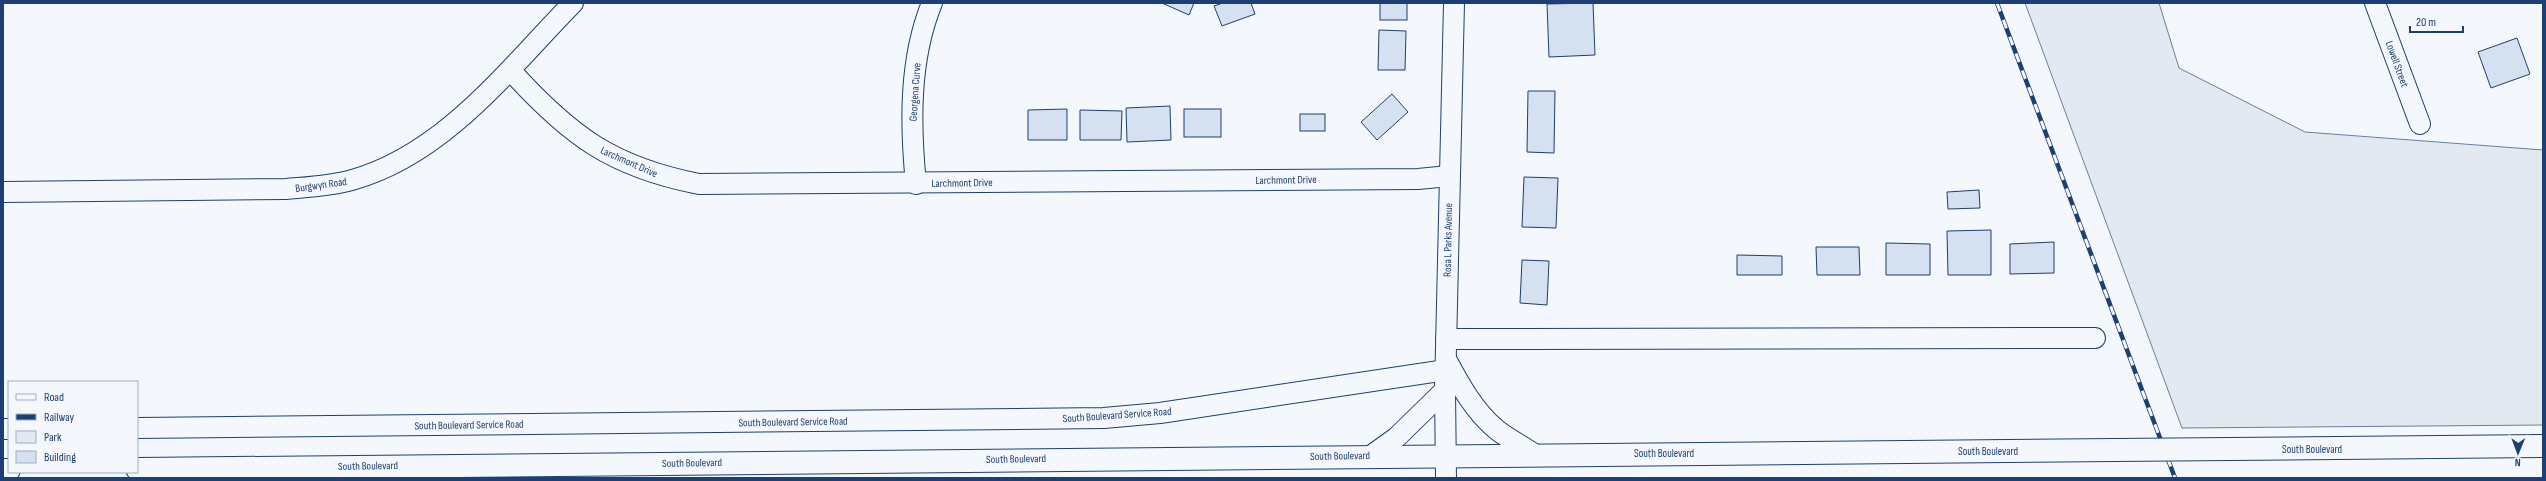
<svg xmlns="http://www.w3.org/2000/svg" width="2546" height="481" viewBox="0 0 2546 481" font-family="'Sofia Sans Condensed',sans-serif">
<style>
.green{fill:#e3e9f0;stroke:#687fa3}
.building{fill:#d5e0f0;stroke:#1d3f73}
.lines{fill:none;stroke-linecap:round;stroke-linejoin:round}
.minor-casing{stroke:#1d3f73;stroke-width:22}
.highway-casing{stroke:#1d3f73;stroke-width:24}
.minor{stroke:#f4f7fb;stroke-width:20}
.highway{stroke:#f4f7fb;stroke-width:22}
.rail-casing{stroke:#1d3f73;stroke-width:4.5}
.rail{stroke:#f4f7fb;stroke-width:3;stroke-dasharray:9;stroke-linecap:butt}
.highway-bridge-casing{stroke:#1d3f73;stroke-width:24;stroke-linecap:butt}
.highway-bridge{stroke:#f4f7fb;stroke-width:22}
.labels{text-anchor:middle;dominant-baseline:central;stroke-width:3;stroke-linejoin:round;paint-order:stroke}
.street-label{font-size:11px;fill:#1d3f73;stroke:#f4f7fb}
</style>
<rect width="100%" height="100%" fill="#f4f7fb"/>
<!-- green -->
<path class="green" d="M2025,3H2159L2179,68L2305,132L2543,150V425L2182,428Z"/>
<!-- building -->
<g class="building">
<path d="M1162,3H1194L1189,15Z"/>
<path d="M1223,3H1251L1255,14L1222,26L1214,6Z"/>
<rect x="1380" y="3" width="27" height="17"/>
<path d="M1593,3L1595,55L1549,57L1547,4Z"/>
<path d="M1379,30L1406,31L1405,70H1378Z"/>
<path d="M2517,38L2530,74L2491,88L2478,52Z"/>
<path d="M1528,91H1555L1554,153L1527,152Z"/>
<path d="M1392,94L1408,112L1377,140L1361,122Z"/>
<path d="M1170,106L1171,140L1127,142L1126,108Z"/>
<path d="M1067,109V140H1028V110Z"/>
<rect x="1184" y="109" width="37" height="28"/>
<path d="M1080,110L1122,111L1121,140H1080Z"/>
<rect x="1300" y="114" width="25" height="17"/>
<path d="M1524,177L1558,178L1556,228L1522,227Z"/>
<path d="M1979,190L1980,208L1948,209L1947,192Z"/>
<path d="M1991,230V275H1948L1947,231Z"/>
<path d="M2054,242V273L2010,274V244Z"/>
<path d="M1886,243L1930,244V275H1886Z"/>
<path d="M1816,247H1859L1860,275H1817Z"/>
<path d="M1737,255L1782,256V275H1737Z"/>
<path d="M1522,260L1549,261L1547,305L1520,303Z"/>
</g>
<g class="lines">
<defs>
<g id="minor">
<path d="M2375,3L2420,124"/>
<path d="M511,71C570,136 612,167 699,184L1418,179L1449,176"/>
<path d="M916,184C910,124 909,59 932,3"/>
<path d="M3,192L286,189C308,187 331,186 352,180C445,154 508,69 573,3"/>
<path d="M1446,339L2095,338"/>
<path d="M1446,359C1460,385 1474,411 1497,430C1509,439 1522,446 1534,454"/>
<path d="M137,428L1104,418L1160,413L1446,370"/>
<path d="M3,429H9"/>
<path d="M1372,455L1397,437L1445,390"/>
<path d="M1446,478L1445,390L1454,3"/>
</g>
<g id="highway">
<path d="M2230,449L2543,446"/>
<path d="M137,469L2115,450"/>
<path d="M3,470H9"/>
</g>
</defs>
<!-- minor casing -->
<use href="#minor" class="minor-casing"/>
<!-- highway casing -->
<use href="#highway" class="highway-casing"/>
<!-- minor -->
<use href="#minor" class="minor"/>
<!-- highway -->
<use href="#highway" class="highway"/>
<defs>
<path id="rail" d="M1997,3L2175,478"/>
</defs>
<!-- rail casing -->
<use href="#rail" class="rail-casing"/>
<!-- rail -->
<use href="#rail" class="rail"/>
<defs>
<path id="highway-bridge" d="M2115,450L2230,449"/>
</defs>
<!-- highway-bridge casing -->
<use href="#highway-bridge" class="highway-bridge-casing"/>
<!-- highway-bridge -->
<use href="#highway-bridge" class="highway-bridge"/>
</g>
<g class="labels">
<!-- street labels -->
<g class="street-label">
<text transform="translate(2397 64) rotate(70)">Lowell Street</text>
<text transform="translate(915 92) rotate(-86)">Georgena Curve</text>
<text transform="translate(629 162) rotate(24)">Larchmont Drive</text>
<text transform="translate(1286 180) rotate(-1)">Larchmont Drive</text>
<text transform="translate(962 183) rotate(-1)">Larchmont Drive</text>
<text transform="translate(321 185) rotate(-8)">Burgwyn Road</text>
<text transform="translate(1448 240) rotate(-89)">Rosa L Parks Avenue</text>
<text transform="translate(1117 415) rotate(-4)">South Boulevard Service Road</text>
<text transform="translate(793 422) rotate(-1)">South Boulevard Service Road</text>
<text transform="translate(469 425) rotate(-1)">South Boulevard Service Road</text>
<text x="2312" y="449">South Boulevard</text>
<text x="1988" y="451">South Boulevard</text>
<text x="1664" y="453">South Boulevard</text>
<text transform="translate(1340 456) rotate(-1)">South Boulevard</text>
<text transform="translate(1016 459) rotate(-1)">South Boulevard</text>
<text transform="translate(692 463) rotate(-1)">South Boulevard</text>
<text transform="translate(368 466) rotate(-1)">South Boulevard</text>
</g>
</g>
<!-- border -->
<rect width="2546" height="481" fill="none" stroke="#1d3f73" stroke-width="8"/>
<!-- legend -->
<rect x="8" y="381" width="130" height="92" fill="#f4f7fb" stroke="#9eadc5"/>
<rect x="16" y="394" width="20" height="6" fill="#f4f7fb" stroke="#9eadc5"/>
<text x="44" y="401" font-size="12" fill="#1d3f73">Road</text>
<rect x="16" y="414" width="20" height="6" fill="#1d3f73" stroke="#9eadc5"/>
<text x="44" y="421" font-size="12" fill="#1d3f73">Railway</text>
<rect x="16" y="431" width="20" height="12" fill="#e3e9f0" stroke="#9eadc5"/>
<text x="44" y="441" font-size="12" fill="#1d3f73">Park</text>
<rect x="16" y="451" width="20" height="12" fill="#d5e0f0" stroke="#9eadc5"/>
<text x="44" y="461" font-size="12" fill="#1d3f73">Building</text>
<!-- north arrow -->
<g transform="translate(2518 453) rotate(181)" stroke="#f4f7fb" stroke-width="3" paint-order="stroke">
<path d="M0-3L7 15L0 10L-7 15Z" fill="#1d3f73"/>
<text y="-6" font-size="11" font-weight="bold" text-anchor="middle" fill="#1d3f73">N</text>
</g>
<!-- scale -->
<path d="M2410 26v6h53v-6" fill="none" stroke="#1d3f73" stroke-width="2"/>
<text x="2416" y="26" font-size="12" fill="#1d3f73" stroke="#f4f7fb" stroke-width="3" paint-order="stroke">20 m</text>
</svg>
